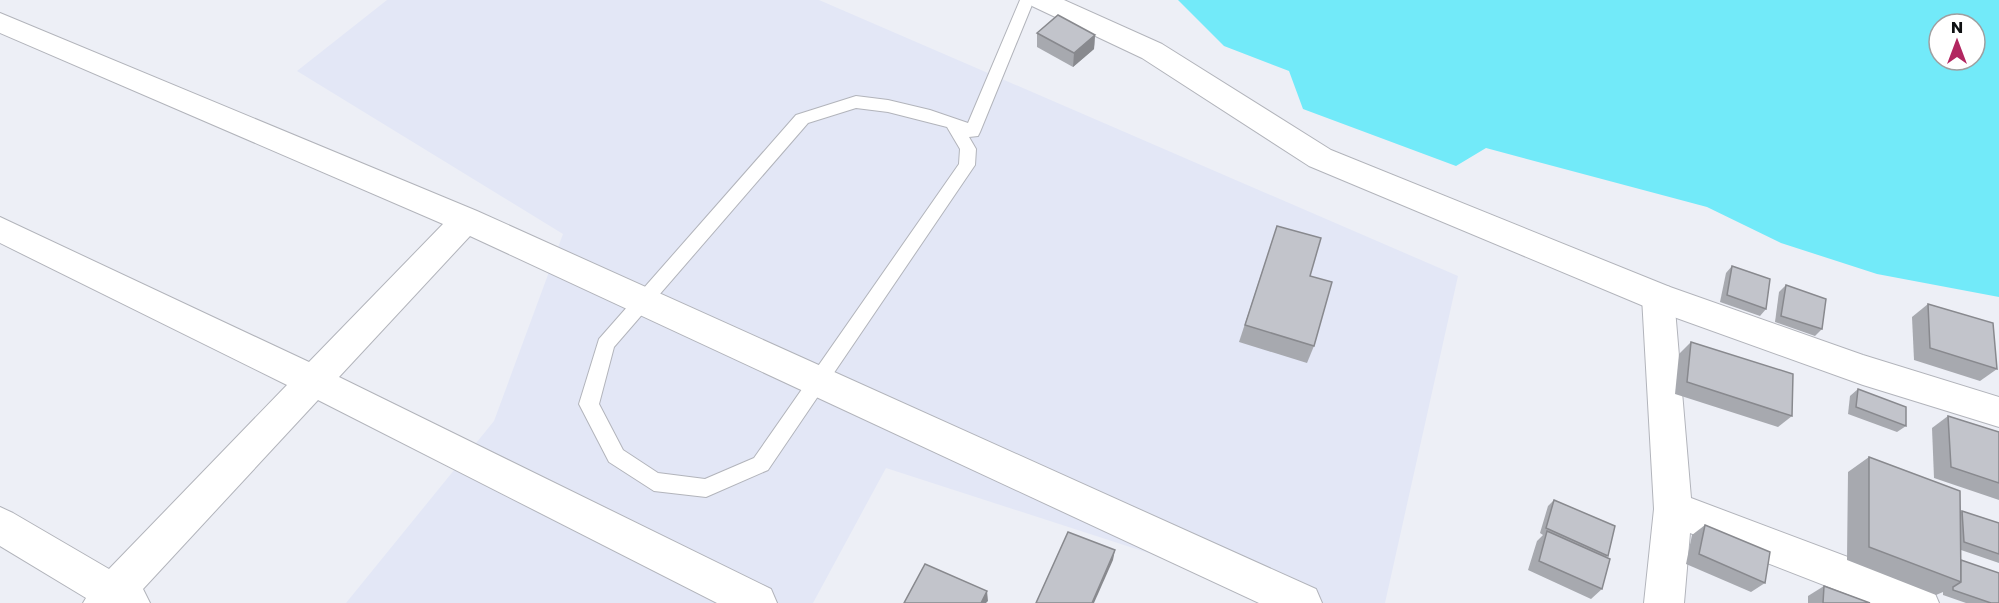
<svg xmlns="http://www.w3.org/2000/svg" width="1999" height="603" viewBox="0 0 1999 603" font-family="Poppins,sans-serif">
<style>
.built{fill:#e3e7f6}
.water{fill:#72eaf9;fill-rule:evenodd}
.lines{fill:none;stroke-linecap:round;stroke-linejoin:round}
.service-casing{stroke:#b2b4bb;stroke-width:2}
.minor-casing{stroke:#b2b4bb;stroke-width:2}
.tertiary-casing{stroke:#b2b4bb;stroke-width:2}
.service{fill:#fff;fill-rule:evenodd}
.minor{fill:#fff;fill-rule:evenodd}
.tertiary{fill:#fff;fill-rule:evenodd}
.wall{fill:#a7a9af}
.shaded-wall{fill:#88898e}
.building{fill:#c2c4cb;stroke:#88898e;stroke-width:1.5}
</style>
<rect width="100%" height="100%" fill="#edeff6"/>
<!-- built -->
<path class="built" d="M387,0H819L1458,276L1385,603H1303L886,468L813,603H346L494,421L563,234L297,71Z"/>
<!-- water -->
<path class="water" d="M1178,0H1999V297L1877,274L1781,243L1707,207L1486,148L1456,166L1303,109L1289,71L1224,46ZM1939,24H1975V60H1939Z"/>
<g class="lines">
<defs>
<path id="service" d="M1020,0H1034L980,132L978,136L969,137L976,149L975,165L768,470L706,497L654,491L609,462L579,404L599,339L796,115L856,96L888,100L930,110L968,123ZM856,108L888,112L947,127L960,149L959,164L754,458L705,479L658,473L623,450L599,404L614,347L808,123Z"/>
<g id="minor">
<path d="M0,13L477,211L1316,589L1322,603H1259L470,236L339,377L771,589L777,603H717L318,400L143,589L150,603H83L86,598L0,546V507L13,513L109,569L287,385L0,243V217L309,362L443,224L0,33Z"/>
<path d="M1658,284L1670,287L1674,297L1691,498L1933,589L1939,603H1870L1690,533L1684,603H1644L1654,509L1642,297L1646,287Z"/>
</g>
<path id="tertiary" d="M1028,0H1064L1162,44L1331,150L1670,287L1863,355L1999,397V427L1863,385L1646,307L1309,166L1142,58L1032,6Z"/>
</defs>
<!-- service casing -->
<use href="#service" class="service-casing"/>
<!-- minor casing -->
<use href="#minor" class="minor-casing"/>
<!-- tertiary casing -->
<use href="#tertiary" class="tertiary-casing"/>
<!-- service -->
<use href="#service" class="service"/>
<!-- minor -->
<use href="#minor" class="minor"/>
<!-- tertiary -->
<use href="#tertiary" class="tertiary"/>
</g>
<!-- wall -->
<g class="wall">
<path d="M1037,33L1095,35L1094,49L1073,67L1037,47Z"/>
<path d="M1277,226L1310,276L1314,346L1307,363L1239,342Z"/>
<path d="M1732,266L1766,309L1760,316L1720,302L1726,273Z"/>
<path d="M1786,285L1822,329L1815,336L1775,322L1779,292Z"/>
<path d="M1928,304L1997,369L1980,381L1914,360L1912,317Z"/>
<path d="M1691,342L1792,416L1778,427L1675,394L1679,354Z"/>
<path d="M1858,389L1906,426L1897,432L1848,414L1850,396Z"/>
<path d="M1948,416L1999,432V500L1934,478L1932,428Z"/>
<path d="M1869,457L1960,512L1962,511L1999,523V563L1961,550V560L1999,603H1966L1943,595V592L1936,595L1847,560L1848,472Z"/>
<path d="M1554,500L1608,556L1606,557L1602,589L1591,599L1528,570L1537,541L1543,535L1540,533L1548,506Z"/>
<path d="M1705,525L1765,583L1751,592L1686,564L1692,535Z"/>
<path d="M1824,586L1870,603H1808V596Z"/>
</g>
<!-- shaded-wall -->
<g class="shaded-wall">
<path d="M1095,35L1094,49L1073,67L1074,53Z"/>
<path d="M1115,550L1113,560L1094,603H1092Z"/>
<path d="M987,591L988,601L986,603H981Z"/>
</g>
<!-- building -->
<g class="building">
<path d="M1058,15L1095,35L1074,53L1037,33Z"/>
<path d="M1277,226L1321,238L1310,276L1332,282L1314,346L1245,325Z"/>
<path d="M1732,266L1770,279L1766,309L1727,295Z"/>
<path d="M1786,285L1826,299L1822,329L1781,316Z"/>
<path d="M1928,304L1993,323L1997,369L1930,348Z"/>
<path d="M1691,342L1793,374L1792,416L1687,382Z"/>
<path d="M1858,389L1906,407V426L1856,407Z"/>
<path d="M1948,416L1999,432V483L1951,467Z"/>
<path d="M1869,457L1960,491L1961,582L1869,547Z"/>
<path d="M1554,500L1615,526L1608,556L1546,528Z"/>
<path d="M1962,511L1999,523V554L1964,542Z"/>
<path d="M1705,525L1770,552L1765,583L1699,554Z"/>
<path d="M1547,531L1610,559L1602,589L1539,561Z"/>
<path d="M1068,532L1115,550L1092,603H1036Z"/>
<path d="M1961,560L1999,573V603H1991L1953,590V587L1961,582Z"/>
<path d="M925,564L987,591L981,603H904Z"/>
<path d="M1824,586L1870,603H1823Z"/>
</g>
<!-- north arrow -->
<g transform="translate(1957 42)"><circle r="28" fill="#ffffff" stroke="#9f9fa0" stroke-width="1.5"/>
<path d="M0-4.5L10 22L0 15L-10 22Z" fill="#b22660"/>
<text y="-9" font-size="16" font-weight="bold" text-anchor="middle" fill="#0f1012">N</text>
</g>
</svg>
